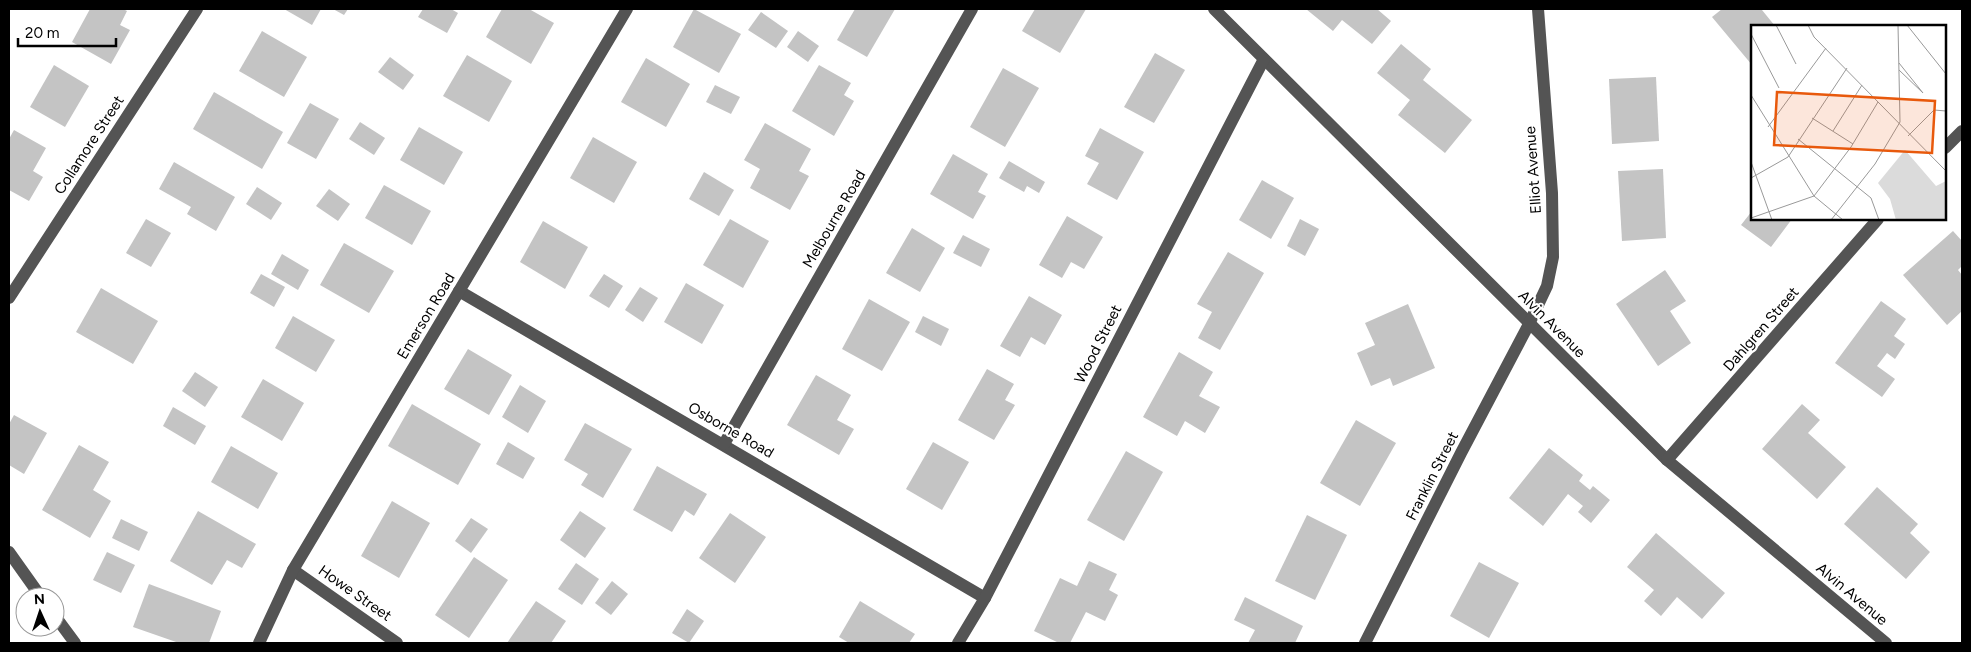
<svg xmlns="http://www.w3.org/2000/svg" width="1971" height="652" viewBox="0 0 1971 652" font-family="Figtree,sans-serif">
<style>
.building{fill:#c4c4c4}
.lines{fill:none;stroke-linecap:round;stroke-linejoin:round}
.minor{stroke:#545454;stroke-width:12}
.labels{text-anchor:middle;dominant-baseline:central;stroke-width:4.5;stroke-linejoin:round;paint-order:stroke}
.street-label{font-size:15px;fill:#000;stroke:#fff}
.inset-road{fill:none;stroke:#999;stroke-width:1}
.view{fill:#e8590c;fill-opacity:0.15;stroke:#e8590c;stroke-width:2.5}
.inset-edge{fill:none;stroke:#000;stroke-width:2.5}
</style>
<rect width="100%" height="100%" fill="#fff"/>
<!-- building -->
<g class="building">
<path d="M90,9H123L127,11L120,25L130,30L111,64L72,42Z"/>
<path d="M284,9H321L312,25Z"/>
<path d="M333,9H348L344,15Z"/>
<path d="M423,9H451L458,13L447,33L418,17Z"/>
<path d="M502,9H529L554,23L531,64L486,37Z"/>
<path d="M694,9L741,34L719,73L673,47Z"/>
<path d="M855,9H895L867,57L837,40Z"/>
<path d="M1035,9H1086L1060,53L1022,31Z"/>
<path d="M1306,9H1377L1391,21L1372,44L1342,20L1333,31Z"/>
<path d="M1722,9H1764L1762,10L1775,26H1752V65L1712,17Z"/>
<path d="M761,12L788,31L776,48L748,30Z"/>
<path d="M262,31L307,57L284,97L239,71Z"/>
<path d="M798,31L819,46L808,62L787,47Z"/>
<path d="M1401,44L1431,69L1423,80L1472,120L1445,153L1398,115L1410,100L1377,73Z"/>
<path d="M1155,53L1185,70L1154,123L1124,107Z"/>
<path d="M467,55L512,81L489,122L443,96Z"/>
<path d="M390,57L414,75L403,90L378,72Z"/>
<path d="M646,58L690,84L666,127L621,102Z"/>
<path d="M54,65L89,86L65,127L30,107Z"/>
<path d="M819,65L851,83L844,95L854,101L834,136L792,111Z"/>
<path d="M1003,68L1039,88L1005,147L970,127Z"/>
<path d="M1656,77L1659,141L1612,144L1609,79Z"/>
<path d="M715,85L740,97L731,114L706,102Z"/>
<path d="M214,92L283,132L262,169L193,129Z"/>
<path d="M310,103L339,119L316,159L287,143Z"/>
<path d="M360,122L385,138L374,155L349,139Z"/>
<path d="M765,123L811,149L799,171L809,176L790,210L750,188L760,169L744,160Z"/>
<path d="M419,127L463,152L444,185L400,160Z"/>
<path d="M1100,128L1144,152L1117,200L1087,184L1099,163L1085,156Z"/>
<path d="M14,130L46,148L33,171L43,177L29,201L9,190V139Z"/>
<path d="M593,137L637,162L614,203L570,178Z"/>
<path d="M953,154L988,174L978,192L986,196L973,219L930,194Z"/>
<path d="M1009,161L1045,182L1039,193L1027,186L1024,192L999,178Z"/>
<path d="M174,162L235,197L216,231L187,214L191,207L159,189Z"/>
<path d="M1663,169L1666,238L1622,241L1618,171Z"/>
<path d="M704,172L734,190L719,216L689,199Z"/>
<path d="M1262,180L1294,198L1271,239L1239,220Z"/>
<path d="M384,185L431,211L412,245L365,218Z"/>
<path d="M257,187L282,203L271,220L246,204Z"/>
<path d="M329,189L350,204L338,221L316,206Z"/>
<path d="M1752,211V219H1792L1771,247L1741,225Z"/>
<path d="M1067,216L1103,237L1084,269L1071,262L1062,278L1039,265Z"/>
<path d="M146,219L171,233L151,267L126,253Z"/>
<path d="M730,219L769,241L743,288L703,265Z"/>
<path d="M1300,219L1319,229L1305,256L1287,246Z"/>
<path d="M543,221L588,247L565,289L520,262Z"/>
<path d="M912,228L945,248L920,292L886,273Z"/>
<path d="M1953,231L1962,241V266L1958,270L1962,275V311L1947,325L1903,275Z"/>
<path d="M963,235L990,249L981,267L953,253Z"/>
<path d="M344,243L394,271L369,313L320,285Z"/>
<path d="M1228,252L1264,273L1220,350L1198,338L1212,312L1197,304Z"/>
<path d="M282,254L309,270L298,290L271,274Z"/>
<path d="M1665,270L1686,301L1670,311L1691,343L1658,366L1616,304Z"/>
<path d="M261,274L285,287L274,307L250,293Z"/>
<path d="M604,274L623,286L609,308L589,296Z"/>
<path d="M686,283L724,305L702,344L664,322Z"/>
<path d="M640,287L658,298L643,322L625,310Z"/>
<path d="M101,288L158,321L133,364L76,332Z"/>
<path d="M1029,296L1062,315L1045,345L1031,337L1020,357L1000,346Z"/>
<path d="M869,299L910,322L882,371L842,349Z"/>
<path d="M1881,301L1906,319L1894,336L1905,344L1895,359L1887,353L1877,366L1895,379L1882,397L1835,363Z"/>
<path d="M1408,304L1435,368L1393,386L1390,378L1371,386L1357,353L1375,345L1365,323Z"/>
<path d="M293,316L335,340L316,372L275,348Z"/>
<path d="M923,316L949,329L941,346L915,332Z"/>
<path d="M468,349L512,375L489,415L444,389Z"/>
<path d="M1179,352L1213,372L1199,396L1220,407L1205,433L1185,421L1177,436L1143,417Z"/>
<path d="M987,369L1014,384L1005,400L1015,405L994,440L958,420Z"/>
<path d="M195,372L218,387L205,407L182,391Z"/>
<path d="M816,375L851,395L837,420L854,429L839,455L787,425Z"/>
<path d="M263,379L304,403L282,441L241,417Z"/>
<path d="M520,385L546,401L528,433L502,417Z"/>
<path d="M412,404L481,444L458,485L388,446Z"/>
<path d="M1802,404L1820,420L1808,433L1846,467L1817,499L1762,449Z"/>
<path d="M173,407L206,426L195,445L163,426Z"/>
<path d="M14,415L47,433L24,474L9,465V424Z"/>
<path d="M1356,420L1396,443L1360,506L1320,483Z"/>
<path d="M585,423L632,449L603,498L581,485L588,474L564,460Z"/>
<path d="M508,442L535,458L523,479L496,464Z"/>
<path d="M933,442L969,462L942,510L906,489Z"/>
<path d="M79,445L109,462L93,490L111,501L90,538L42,510Z"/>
<path d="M231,446L278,473L258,509L211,482Z"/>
<path d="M1549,448L1583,475L1579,481L1590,490L1593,486L1610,500L1591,523L1578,512L1583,506L1568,494L1543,526L1509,498Z"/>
<path d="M1126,451L1163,472L1124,541L1087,520Z"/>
<path d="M657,466L707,494L694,516L685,510L672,532L633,510Z"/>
<path d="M1877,487L1918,524L1910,533L1930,552L1906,579L1844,524Z"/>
<path d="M392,501L430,523L399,578L361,556Z"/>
<path d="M198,511L256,544L242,568L227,560L212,585L170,561Z"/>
<path d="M580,511L606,528L585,558L560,540Z"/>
<path d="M730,513L766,537L735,583L699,558Z"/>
<path d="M1307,515L1347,535L1315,600L1275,581Z"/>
<path d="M471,518L488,529L471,553L455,541Z"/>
<path d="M121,519L148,532L139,551L112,538Z"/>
<path d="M1656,533L1725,593L1702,619L1677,597L1661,616L1644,601L1654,590L1627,567Z"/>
<path d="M107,552L135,565L121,593L93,580Z"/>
<path d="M474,557L508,580L469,638L435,615Z"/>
<path d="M1089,561L1117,574L1109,590L1118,595L1105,621L1086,612L1070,643H1059L1034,631L1060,578L1077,586Z"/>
<path d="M1479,562L1519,583L1489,638L1450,616Z"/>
<path d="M576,563L599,579L582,605L558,589Z"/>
<path d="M612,581L628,594L611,615L595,603Z"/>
<path d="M149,584L221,611L209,643H179L133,627Z"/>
<path d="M1245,597L1303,626L1295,643H1248L1255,630L1234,620Z"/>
<path d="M536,601L566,621L551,643H507Z"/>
<path d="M860,601L915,634L909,643H849L839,637Z"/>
<path d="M687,609L704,621L689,643L672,633Z"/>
</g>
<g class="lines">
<!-- minor -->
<g class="minor">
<path d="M1214,9L1667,460L1886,643"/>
<path d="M1945,148L1962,131"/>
<path d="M459,291L985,598"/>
<path d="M9,298L197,9"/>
<path d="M724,444L972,9"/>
<path d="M1667,460L1878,219"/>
<path d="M9,552L41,597"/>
<path d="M293,570L397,643"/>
<path d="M55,616L75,643"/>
<path d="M259,643L293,570L627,9"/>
<path d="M958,643L985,598L1264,59"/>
<path d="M1365,643L1461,453L1529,324L1547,286L1553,257L1552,193L1538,9"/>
</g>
</g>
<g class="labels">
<!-- street labels -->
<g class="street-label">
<text transform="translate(89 145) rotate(-57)">Collamore Street</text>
<text transform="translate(1533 170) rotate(-94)">Elliot Avenue</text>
<text transform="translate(834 219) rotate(-60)">Melbourne Road</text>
<text transform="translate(426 316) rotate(-59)">Emerson Road</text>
<text transform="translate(1552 324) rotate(45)">Alvin Avenue</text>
<text transform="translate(1761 329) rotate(-49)">Dahlgren Street</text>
<text transform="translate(1098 344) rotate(-63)">Wood Street</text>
<text transform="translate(731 430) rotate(30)">Osborne Road</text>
<text transform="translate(1432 476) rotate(-63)">Franklin Street</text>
<text transform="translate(355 593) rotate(35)">Howe Street</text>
<text transform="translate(1852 594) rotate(40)">Alvin Avenue</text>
</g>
</g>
<!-- overview -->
<g transform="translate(1751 25)">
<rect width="195" height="195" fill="#fff"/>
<path d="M154,125L185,161L195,156V195H145L139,174L127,158Z" fill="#dbdbdb"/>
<path class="inset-road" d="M25,0L45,39M57,0L63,12L195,146M156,0L195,49M0,9L28,63M148,38L172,68L148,45M0,70L63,171L92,195M61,93L102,119M17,102L75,23M82,106L111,60M157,111L183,85L195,86M47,114L120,173L128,195M0,137L21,195M0,153L37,132L96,43M0,193L63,171L100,122L127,77M80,195L124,139L149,97L147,0"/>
<path class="view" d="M26,67L184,76L181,128L23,120Z"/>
<rect width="195" height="195" class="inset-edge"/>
</g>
<!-- border -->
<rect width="1971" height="652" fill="none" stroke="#000000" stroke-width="20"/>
<!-- north arrow -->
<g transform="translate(40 612) rotate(357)"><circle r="24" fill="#ffffff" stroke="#999999"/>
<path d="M0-4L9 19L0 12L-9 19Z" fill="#000000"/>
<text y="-8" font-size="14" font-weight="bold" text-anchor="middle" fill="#000000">N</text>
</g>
<!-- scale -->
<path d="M18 38v8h98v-8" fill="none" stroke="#000000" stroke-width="2.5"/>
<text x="25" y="38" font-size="15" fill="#000000" stroke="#ffffff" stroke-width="4" paint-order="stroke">20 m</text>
</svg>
